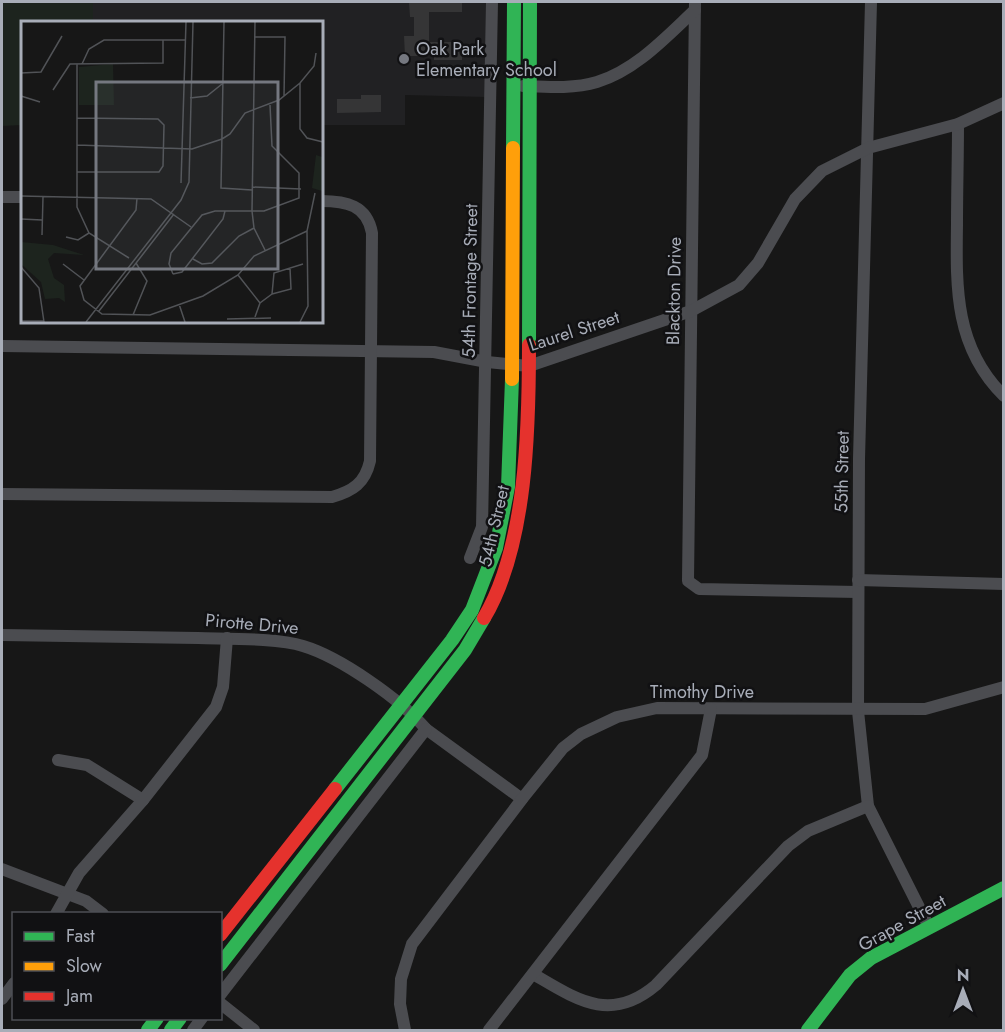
<svg xmlns="http://www.w3.org/2000/svg" width="1005" height="1032" viewBox="0 0 1005 1032" font-family="Jost,sans-serif">
<style>
.built{fill:#212123}
.green{fill:#1d241e}
.building{fill:#353536}
.lines{fill:none;stroke-linecap:round;stroke-linejoin:round}
.street{stroke:#4b4c50;stroke-width:12}
.fast{stroke:#30b455;stroke-width:14}
.slow{stroke:#ff9f0a;stroke-width:14}
.jam{stroke:#e5322d;stroke-width:14}
.poi-dot{fill:#757880;stroke:#111113;stroke-width:2}
.labels{text-anchor:middle;dominant-baseline:central;stroke-width:5;stroke-linejoin:round;paint-order:stroke}
.poi-label{font-size:18px;fill:#a8adb8;stroke:#111113;text-anchor:start}
.street-label{font-size:18px;fill:#a8adb8;stroke:#111113}
.inset-road{fill:none;stroke:#515357;stroke-width:1.5}
.view{fill:#757880;fill-opacity:0.15;stroke:#757880;stroke-width:3}
.inset-edge{fill:none;stroke:#a8adb8;stroke-width:3}
</style>
<rect width="100%" height="100%" fill="#171717"/>
<!-- built -->
<path class="built" d="M93,2H487L486,97L405,95V125H321V22H93Z"/>
<!-- green -->
<path class="green" d="M2,2H93V22H22V125L2,126Z"/>
<!-- building -->
<g class="building">
<path d="M409,2H462V12H429V42H462V60H434V56H405L404,36H414V17H410Z"/>
<path d="M361,95H381V112L337,113V99H361Z"/>
</g>
<g class="lines">
<!-- street -->
<g class="street">
<path d="M695,2L688,581L699,589L858,592"/>
<path d="M871,2L859,459L858,711L868,806L929,927"/>
<path d="M523,86C547,87 574,89 597,82C636,70 666,37 695,10"/>
<path d="M958,124C958,157 957,191 957,225C956,289 955,348 1004,396"/>
<path d="M2,197H22"/>
<path d="M2,346L434,352L487,362L529,366L691,311L739,285L758,263L795,199L822,171L868,148L958,124L1004,103"/>
<path d="M2,494L332,497C353,491 365,483 370,461L372,233C367,205 346,201 321,201"/>
<path d="M470,558L482,527L492,2"/>
<path d="M858,580L1004,584"/>
<path d="M2,635C67,636 132,637 198,638C225,639 278,638 303,646C340,657 400,699 426,729L522,799"/>
<path d="M58,760L87,765L143,800"/>
<path d="M2,869L86,901L103,914"/>
<path d="M56,914L79,873L143,800L216,707L223,687L227,638"/>
<path d="M533,974C576,999 610,1024 656,985L788,846L808,831L868,806"/>
<path d="M220,995L426,729"/>
<path d="M2,999L14,983"/>
<path d="M220,1003L254,1030"/>
<path d="M193,1030L202,1018"/>
<path d="M405,1030L400,1004L401,979L412,944L522,799L563,748L581,734L617,717L657,708L925,709L1004,687"/>
<path d="M489,1030L702,755L711,709"/>
</g>
<!-- fast -->
<g class="fast">
<path d="M513,148L514,2"/>
<path d="M529,345L530,2"/>
<path d="M335,789L452,640L472,610L496,548L508,487L512,379"/>
<path d="M220,965L465,650L484,618"/>
<path d="M148,1030L157,1018"/>
<path d="M171,1030L180,1018"/>
<path d="M808,1030L850,975L871,958L1004,888"/>
</g>
<!-- slow -->
<path class="slow" d="M512,379L513,148"/>
<!-- jam -->
<g class="jam">
<path d="M484,618C527,546 529,427 529,345"/>
<path d="M220,935L335,789"/>
</g>
</g>
<!-- markers -->
<circle class="poi-dot" cx="404" cy="59" r="6"/>
<g class="labels">
<!-- poi labels -->
<g class="poi-label">
<text x="416" y="49">Oak Park<tspan x="416" dy="21">Elementary School</tspan></text>
</g>
<!-- street labels -->
<g class="street-label">
<text transform="translate(470 281) rotate(-89)">54th Frontage Street</text>
<text transform="translate(674 291) rotate(-89)">Blackton Drive</text>
<text transform="translate(574 331) rotate(-18)">Laurel Street</text>
<text transform="translate(842 472) rotate(-89)">55th Street</text>
<text transform="translate(494 526) rotate(-77)">54th Street</text>
<text transform="translate(252 624) rotate(5)">Pirotte Drive</text>
<text x="702" y="692">Timothy Drive</text>
<text transform="translate(902 923) rotate(-29)">Grape Street</text>
</g>
</g>
<!-- overview -->
<g transform="translate(21 21)">
<rect width="302" height="302" fill="#171717"/>
<path d="M92,43L93,84H58V46ZM295,134L301,136V170L291,167ZM0,221L32,224L63,234L33,232L27,238L33,257L43,264L44,281L38,277L24,278L20,261L0,243Z" fill="#1d241e"/>
<path class="inset-road" d="M203,1L200,167L231,169M234,1L231,190L233,207L244,229M234,16H264L263,75M56,43V186L68,212L108,237M61,43L68,28L83,19H165M0,52L20,51L41,15M279,62V108L286,117L302,121M32,69L49,43L142,42V19M0,75L19,81M169,77L186,75L201,63M56,124L171,128L201,118L209,113L224,92L258,79L279,62L293,45L295,32M56,151H138L142,145L143,104L137,98L56,97M160,162L165,1M231,166L280,168M0,175L130,178L170,206M116,177L115,189L59,265L63,279L81,293L129,294L182,275L217,254L233,235L286,210M302,187V210M0,198L21,199M21,214L22,176M45,216L57,219L68,212M302,216V248M172,238L181,243L191,242L218,215L233,207M42,243L63,259M0,246L18,267L23,301M302,252V283M152,253L148,243L150,232L181,194L194,190H243L278,177V152L251,125L249,84M152,253L161,251L202,198L204,190M217,254L239,282M251,273L253,252L282,243M251,273L270,268L269,247M158,283L164,301M78,290L153,193M112,294L126,260L115,242M234,296L239,282L251,273M206,298L250,297M0,300H23M65,301L160,179L168,161L172,1M279,301L287,285L286,210L294,172"/>
<path class="view" d="M75,61H257V248H75Z"/>
<rect width="302" height="302" class="inset-edge"/>
</g>
<!-- border -->
<rect width="1005" height="1032" fill="none" stroke="#a8adb8" stroke-width="6"/>
<!-- legend -->
<rect x="12" y="912" width="210" height="108" fill="#111113" stroke="#4d4f55" stroke-width="1.5"/>
<rect x="24" y="932" width="30" height="9" fill="#30b455" stroke="#4d4f55" stroke-width="1.5"/>
<text x="66" y="942" font-size="18" fill="#a8adb8">Fast</text>
<rect x="24" y="962" width="30" height="9" fill="#ff9f0a" stroke="#4d4f55" stroke-width="1.5"/>
<text x="66" y="972" font-size="18" fill="#a8adb8">Slow</text>
<rect x="24" y="992" width="30" height="9" fill="#e5322d" stroke="#4d4f55" stroke-width="1.5"/>
<text x="66" y="1002" font-size="18" fill="#a8adb8">Jam</text>
<!-- north arrow -->
<g transform="translate(963 990)" stroke="#111113" stroke-width="4.5" paint-order="stroke">
<path d="M0-4.5L10 22L0 15L-10 22Z" fill="#a8adb8"/>
<text y="-9" font-size="16" font-weight="bold" text-anchor="middle" fill="#a8adb8">N</text>
</g>
</svg>
